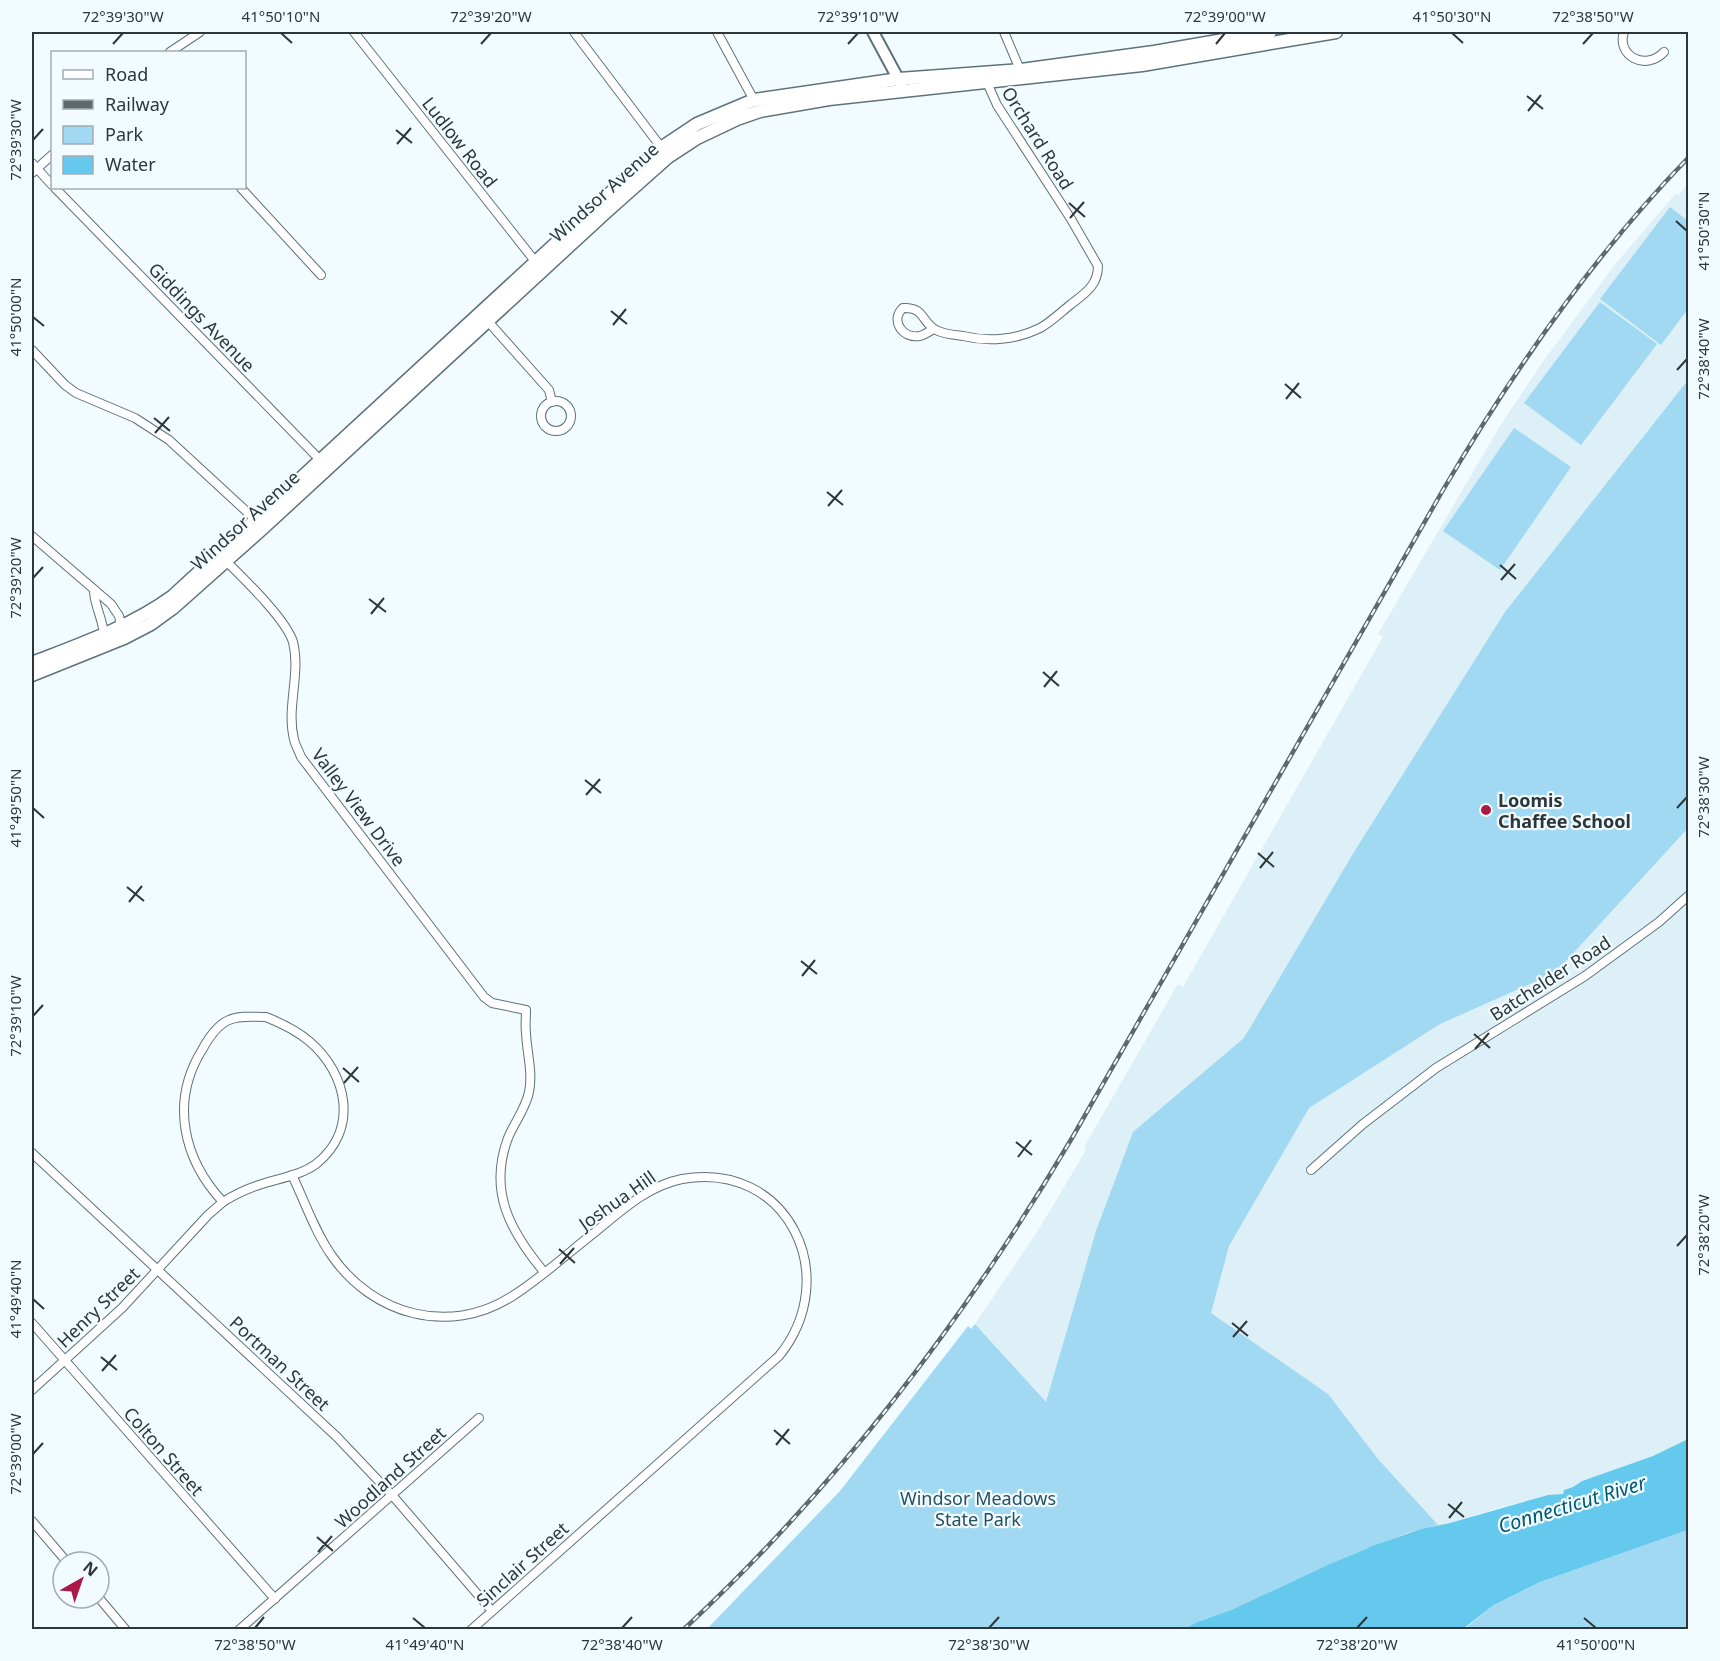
<svg xmlns="http://www.w3.org/2000/svg" width="1720" height="1661" viewBox="0 0 1720 1661" font-family="'Noto Sans',sans-serif">
<style>
.built{fill:#ddeff7}
.green{fill:#a0d9f1}
.water{fill:#65c9ee}
.lines{fill:none;stroke-linecap:round;stroke-linejoin:round}
.street-casing{stroke:#5e727a;stroke-width:10}
.secondary-casing{stroke:#5e727a;stroke-width:14}
.primary-casing{stroke:#5e727a;stroke-width:15}
.street{stroke:#fff;stroke-width:8}
.secondary{stroke:#fff;stroke-width:10}
.primary{stroke:#fff;stroke-width:12}
.rail-casing{stroke:#5f686b;stroke-width:4.5}
.rail{stroke:#f2fbff;stroke-width:2;stroke-dasharray:7;stroke-linecap:butt}
.ticks{fill:none;stroke:#2d3639;stroke-width:2}
.poi-dot{fill:#ac1947;stroke:#f2fbff;stroke-width:2}
.labels{text-anchor:middle;dominant-baseline:central;stroke-width:4.5;stroke-linejoin:round;paint-order:stroke}
.street-label{font-size:18px;fill:#2d3639;stroke:#f2fbff}
.poi-label{font-size:18px;font-weight:bold;fill:#2d3639;stroke:#f2fbff;text-anchor:start}
.park-label{font-size:18px;fill:#255060;stroke:#f2fbff}
.water-label{font-size:20px;font-style:italic;fill:#005a73;stroke:#f2fbff}
.neatline{fill:none;stroke:#2d3639;stroke-width:2}
.ticks-label{font-size:15px;text-anchor:middle;fill:#2d3639}
</style>
<rect width="100%" height="100%" fill="#f2fbff"/>
<!-- built -->
<path class="built" d="M1688,184V1439L1653,1456L1582,1481L1573,1487L1564,1490L1563,1494L1548,1495L1482,1513L1330,1564L1231,1610L975,1324L1039,1229L1086,1150L1084,1147L1178,984L1183,987L1383,637L1378,634L1500,426L1542,363L1617,262L1676,193L1678,195Z"/>
<!-- green -->
<g class="green">
<path d="M1670,207L1688,221V309L1661,345L1600,299Z"/>
<path d="M1600,302L1657,344L1581,445L1524,403Z"/>
<path d="M1688,380V828L1555,973L1440,1024L1309,1108L1229,1246L1211,1313L1328,1394L1378,1459L1438,1525L1410,1532L1353,1554L1231,1610L1197,1622L1184,1629L706,1630L840,1491L968,1326L971,1329L975,1324L1046,1402L1096,1231L1133,1132L1244,1038L1354,852L1505,612Z"/>
<path d="M1514,428L1571,467L1500,570L1443,531Z"/>
<path d="M1688,1530V1629L1463,1630L1494,1605L1540,1582Z"/>
</g>
<!-- water -->
<path class="water" d="M1688,1439V1530L1540,1582L1494,1605L1463,1629H1184L1197,1622L1231,1610L1330,1564L1375,1545L1421,1529L1450,1523L1548,1495L1563,1494L1564,1490L1573,1487L1582,1481L1653,1456Z"/>
<g class="lines">
<defs>
<g id="street">
<path d="M354,32L538,265"/>
<path d="M574,32L664,151"/>
<path d="M717,32L755,102"/>
<path d="M1004,32L1021,72"/>
<path d="M1624,32C1616,55 1645,72 1664,52"/>
<path d="M170,52L200,32"/>
<path d="M32,163L52,185"/>
<path d="M32,173L52,155"/>
<path d="M55,188L323,463"/>
<path d="M241,188L321,275"/>
<path d="M485,318L549,390L552,402"/>
<path d="M934,329C930,331 924,335 920,336C902,339 890,320 903,308C925,307 921,322 936,330C943,334 954,335 963,336C988,342 1016,340 1040,328C1051,322 1060,313 1070,305C1084,294 1098,286 1098,266L1071,219L997,105L985,78"/>
<path d="M32,350L65,385L76,393L135,418L169,440L258,522"/>
<circle cx="556" cy="416" r="15"/>
<path d="M32,536L111,604L119,616L122,630"/>
<path d="M225,560C243,578 286,619 293,642C301,674 286,708 294,739C295,745 299,751 301,757L484,997L492,1003L526,1010C526,1018 525,1026 526,1033C527,1054 533,1072 529,1092C526,1108 514,1123 508,1138C488,1191 510,1231 544,1272"/>
<path d="M94,592C95,608 104,621 104,637"/>
<path d="M266,1017C281,1023 296,1030 309,1041C348,1074 359,1130 316,1164C300,1176 275,1179 256,1186C244,1190 234,1195 223,1202C183,1159 170,1102 202,1050C208,1039 217,1025 229,1020C240,1015 254,1017 266,1017Z"/>
<path d="M32,1153L337,1437L392,1495L492,1611"/>
<path d="M1311,1170L1363,1124L1436,1068L1585,976L1659,922L1688,896"/>
<path d="M292,1175C305,1202 315,1232 332,1256C373,1315 449,1336 511,1297C537,1281 566,1255 590,1236C618,1214 646,1186 682,1179C787,1160 844,1276 779,1356L471,1630"/>
<path d="M32,1323L275,1599"/>
<path d="M32,1390L122,1308L208,1215L223,1202"/>
<path d="M32,1521L67,1562"/>
<path d="M99,1598L126,1630"/>
<path d="M239,1630L479,1418"/>
</g>
<path id="secondary" d="M873,32L901,84"/>
<g id="primary">
<path d="M32,663C81,644 130,627 173,596L630,175L661,148L697,124L754,100L899,79L1021,70L1154,52L1270,32"/>
<path d="M32,675L124,638L151,624L173,608L263,528L606,212L668,157L697,138L737,119L760,111L829,99L1142,65L1336,32"/>
</g>
</defs>
<!-- street casing -->
<use href="#street" class="street-casing"/>
<!-- secondary casing -->
<use href="#secondary" class="secondary-casing"/>
<!-- primary casing -->
<use href="#primary" class="primary-casing"/>
<!-- street -->
<use href="#street" class="street"/>
<!-- secondary -->
<use href="#secondary" class="secondary"/>
<!-- primary -->
<use href="#primary" class="primary"/>
<defs>
<path id="rail" d="M683,1630C838,1486 965,1319 1072,1138L1443,490C1513,371 1592,257 1688,158"/>
</defs>
<!-- rail casing -->
<use href="#rail" class="rail-casing"/>
<!-- rail -->
<use href="#rail" class="rail"/>
</g>
<!-- ticks -->
<path class="ticks" d="M281,33L292,43M1452,33L1463,43M113,44L123,33M481,44L491,33M848,44L858,33M1216,44L1225,33M1583,44L1593,33M1527,96L1543,109M1528,111L1541,95M396,130L412,143M33,140L43,129M397,144L411,128M1069,203L1085,217M1070,218L1084,202M1676,221L1687,231M611,311L627,324M33,317L44,326M613,325L626,309M1677,370L1687,359M1285,384L1301,398M1286,399L1299,383M154,418L170,431M155,433L169,417M827,492L843,505M828,506L842,490M1500,565L1516,579M33,578L43,567M1501,580L1515,564M369,599L386,612M371,614L384,598M1043,672L1059,686M1044,687L1057,671M585,780L601,793M586,795L600,779M33,808L44,818M1677,808L1687,797M1258,853L1274,867M1260,868L1273,852M127,887L144,901M129,902L142,886M801,961L817,974M802,976L815,960M33,1016L43,1005M1474,1034L1490,1048M1475,1049L1489,1033M343,1068L359,1082M344,1083L358,1067M1016,1142L1032,1155M1018,1157L1031,1140M1677,1246L1687,1235M559,1249L575,1263M560,1264L574,1248M33,1299L44,1309M1232,1323L1248,1336M1233,1337L1247,1321M101,1357L117,1370M102,1371L116,1355M774,1430L790,1444M776,1445L789,1429M33,1454L43,1443M1448,1504L1464,1517M1449,1518L1462,1502M317,1537L333,1551M318,1552L332,1536M413,1618L425,1628M1584,1618L1596,1628M255,1628L264,1617M622,1628L632,1617M989,1628L999,1617M1357,1628L1367,1617"/>
<!-- markers -->
<circle class="poi-dot" cx="1486" cy="810" r="6"/>
<g class="labels">
<!-- street labels -->
<g class="street-label">
<text transform="translate(1038 138) rotate(58)">Orchard Road</text>
<text transform="translate(460 142) rotate(52)">Ludlow Road</text>
<text transform="translate(604 192) rotate(-42)">Windsor Avenue</text>
<text transform="translate(202 317) rotate(46)">Giddings Avenue</text>
<text transform="translate(245 520) rotate(-42)">Windsor Avenue</text>
<text transform="translate(359 807) rotate(53)">Valley View Drive</text>
<text transform="translate(1550 978) rotate(-33)">Batchelder Road</text>
<text transform="translate(617 1200) rotate(-35)">Joshua Hill</text>
<text transform="translate(98 1307) rotate(-44)">Henry Street</text>
<text transform="translate(280 1363) rotate(43)">Portman Street</text>
<text transform="translate(164 1451) rotate(49)">Colton Street</text>
<text transform="translate(390 1477) rotate(-42)">Woodland Street</text>
<text transform="translate(522 1564) rotate(-42)">Sinclair Street</text>
</g>
<!-- poi labels -->
<g class="poi-label">
<text x="1498" y="800">Loomis<tspan x="1498" dy="21">Chaffee School</tspan></text>
</g>
<!-- park labels -->
<g class="park-label">
<text x="978" y="1498">Windsor Meadows<tspan x="978" dy="21">State Park</tspan></text>
</g>
<!-- water labels -->
<g class="water-label">
<text transform="translate(1572 1504) rotate(-17)">Connecticut River</text>
</g>
</g>
<!-- border -->
<rect width="1720" height="1661" fill="none" stroke="#f2fbff" stroke-width="66"/>
<!-- legend -->
<rect x="51" y="51" width="195" height="138" fill="#f2fbff" stroke="#a3acb0" stroke-width="1.5"/>
<rect x="63" y="70" width="30" height="9" fill="#ffffff" stroke="#a3acb0" stroke-width="1.5"/>
<text x="105" y="81" font-size="18" fill="#2d3639">Road</text>
<rect x="63" y="100" width="30" height="9" fill="#5f686b" stroke="#a3acb0" stroke-width="1.5"/>
<text x="105" y="111" font-size="18" fill="#2d3639">Railway</text>
<rect x="63" y="126" width="30" height="18" fill="#a0d9f1" stroke="#a3acb0" stroke-width="1.5"/>
<text x="105" y="141" font-size="18" fill="#2d3639">Park</text>
<rect x="63" y="156" width="30" height="18" fill="#65c9ee" stroke="#a3acb0" stroke-width="1.5"/>
<text x="105" y="171" font-size="18" fill="#2d3639">Water</text>
<!-- north arrow -->
<g transform="translate(81 1580) rotate(40)"><circle r="28" fill="#f2fbff" stroke="#a3acb0" stroke-width="1.5"/>
<path d="M0-4.5L10 22L0 15L-10 22Z" fill="#ac1947"/>
<text y="-9" font-size="16" font-weight="bold" text-anchor="middle" fill="#2d3639">N</text>
</g>
<rect x="33" y="33" width="1654" height="1595" class="neatline"/>
<g class="ticks-label">
<text x="123" y="22">72°39'30"W</text>
<text x="281" y="22">41°50'10"N</text>
<text x="491" y="22">72°39'20"W</text>
<text x="858" y="22">72°39'10"W</text>
<text x="1225" y="22">72°39'00"W</text>
<text x="1452" y="22">41°50'30"N</text>
<text x="1593" y="22">72°38'50"W</text>
<text transform="translate(16 140) rotate(-90)" y="5">72°39'30"W</text>
<text transform="translate(1704 231) rotate(-90)" y="5">41°50'30"N</text>
<text transform="translate(16 317) rotate(-90)" y="5">41°50'00"N</text>
<text transform="translate(1704 359) rotate(-90)" y="5">72°38'40"W</text>
<text transform="translate(16 578) rotate(-90)" y="5">72°39'20"W</text>
<text transform="translate(1704 797) rotate(-90)" y="5">72°38'30"W</text>
<text transform="translate(16 808) rotate(-90)" y="5">41°49'50"N</text>
<text transform="translate(16 1016) rotate(-90)" y="5">72°39'10"W</text>
<text transform="translate(1704 1235) rotate(-90)" y="5">72°38'20"W</text>
<text transform="translate(16 1299) rotate(-90)" y="5">41°49'40"N</text>
<text transform="translate(16 1454) rotate(-90)" y="5">72°39'00"W</text>
<text x="255" y="1650">72°38'50"W</text>
<text x="425" y="1650">41°49'40"N</text>
<text x="622" y="1650">72°38'40"W</text>
<text x="989" y="1650">72°38'30"W</text>
<text x="1357" y="1650">72°38'20"W</text>
<text x="1596" y="1650">41°50'00"N</text>
</g>
</svg>
